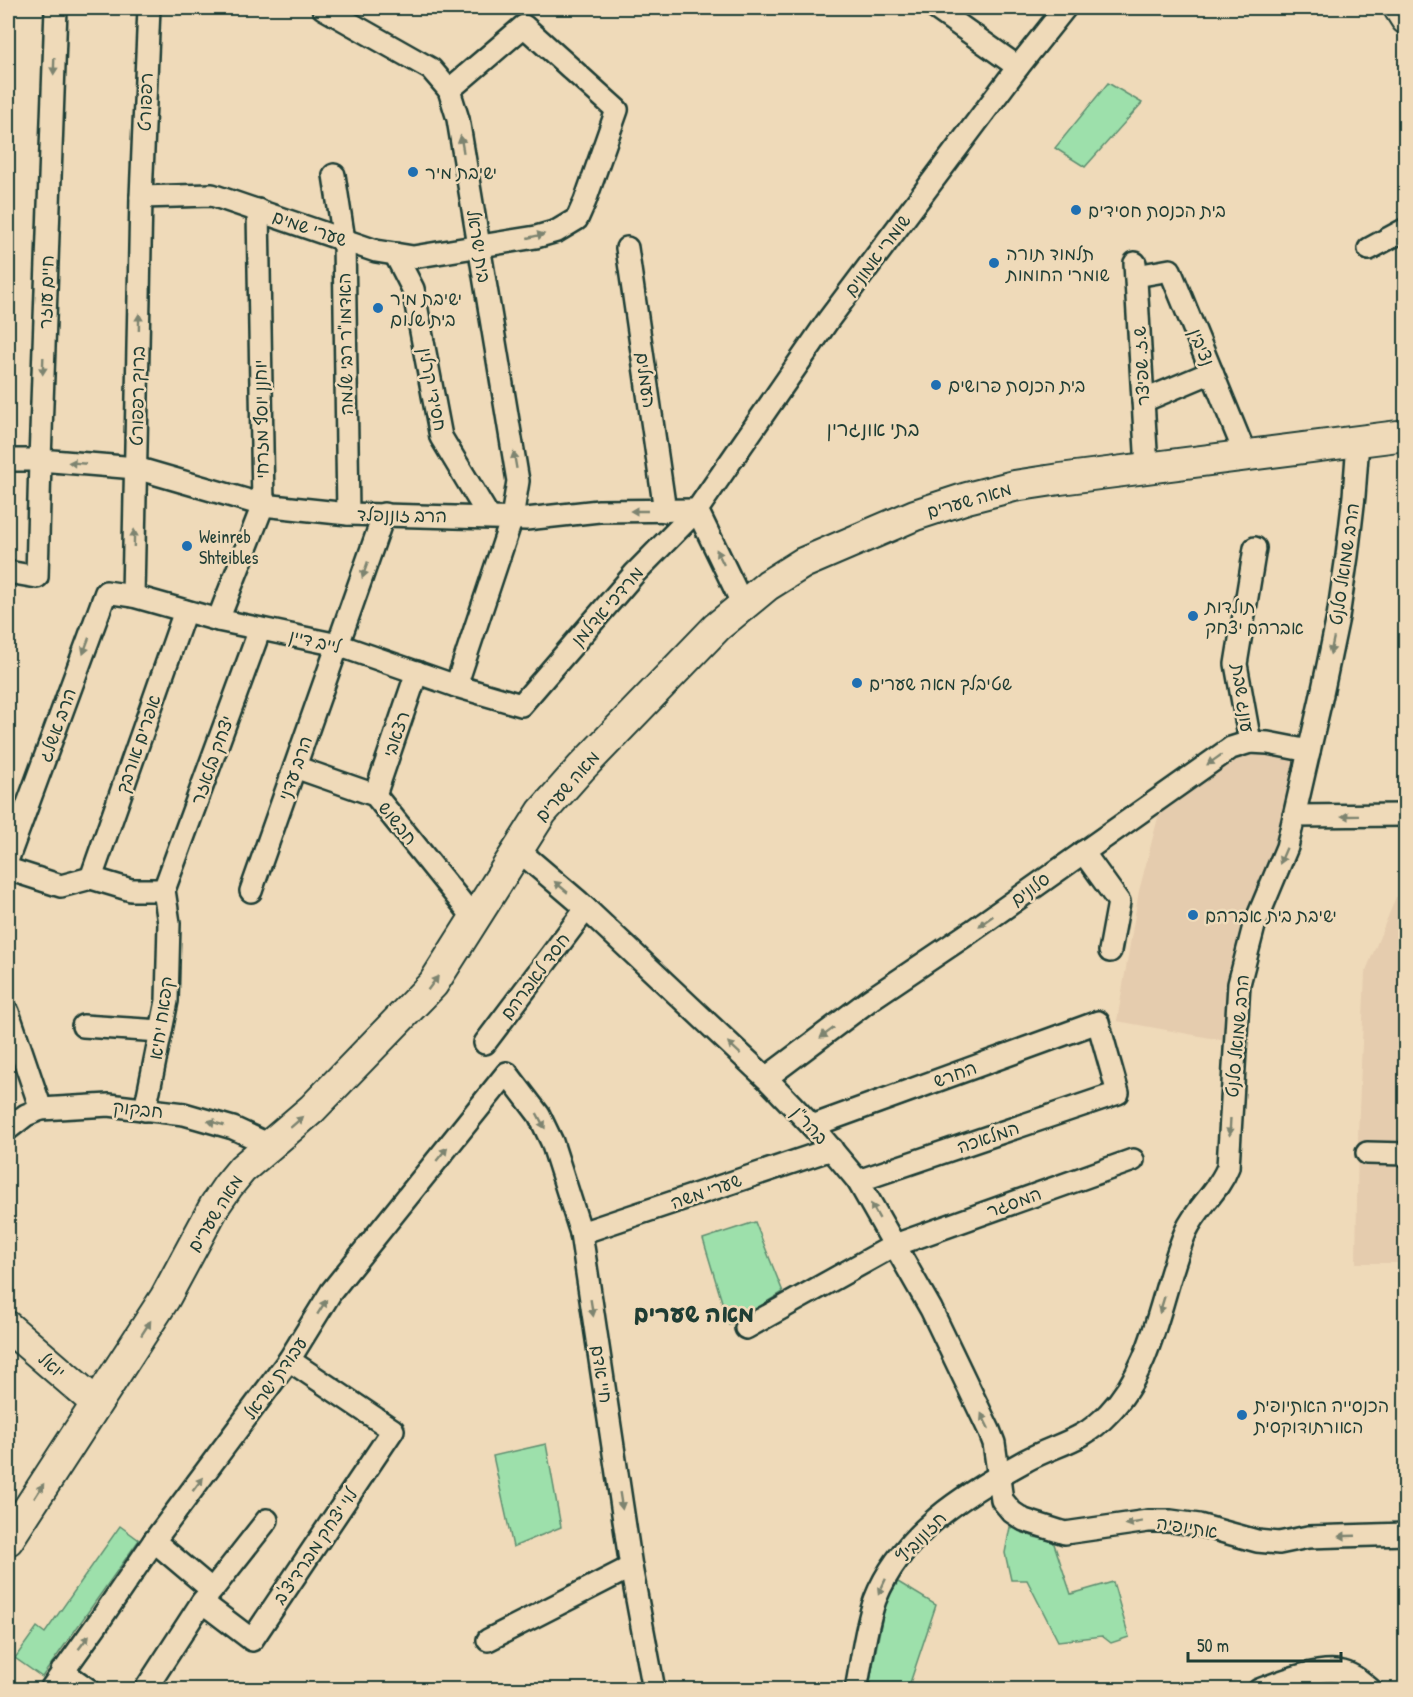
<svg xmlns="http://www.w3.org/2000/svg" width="1413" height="1697" viewBox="0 0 1413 1697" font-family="'Patrick Hand','Playpen Sans Hebrew',sans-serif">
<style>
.built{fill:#e5ccae}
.green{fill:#9de0ab;stroke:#5e8e70;stroke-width:1.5}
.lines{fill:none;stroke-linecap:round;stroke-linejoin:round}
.street-casing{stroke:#1f3d34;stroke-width:26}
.secondary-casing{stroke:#1f3d34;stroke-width:34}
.street{stroke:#efdab9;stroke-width:21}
.secondary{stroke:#efdab9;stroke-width:30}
.oneway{fill:#7d8470}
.poi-dot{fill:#1f6fb2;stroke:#efdab9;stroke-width:2}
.labels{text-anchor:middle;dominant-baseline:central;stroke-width:5;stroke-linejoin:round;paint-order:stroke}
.street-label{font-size:18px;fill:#1f3d34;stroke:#efdab9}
.poi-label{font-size:18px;fill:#1f3d34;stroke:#efdab9;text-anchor:start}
.neighbourhood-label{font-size:20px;fill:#1f3d34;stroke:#efdab9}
.district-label{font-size:24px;font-weight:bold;fill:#1f3d34;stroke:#efdab9}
</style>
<rect width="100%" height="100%" fill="#efdab9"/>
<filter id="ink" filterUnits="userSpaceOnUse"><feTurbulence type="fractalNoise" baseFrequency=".0167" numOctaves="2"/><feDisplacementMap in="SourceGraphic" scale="12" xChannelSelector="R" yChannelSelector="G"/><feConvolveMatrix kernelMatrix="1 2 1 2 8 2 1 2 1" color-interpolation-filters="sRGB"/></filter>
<g filter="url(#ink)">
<!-- built -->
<g class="built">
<path d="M1248,751L1296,758L1279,835L1242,939L1227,1041L1117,1021L1139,891L1162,802L1217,764Z"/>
<path d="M1396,897H1405V1263H1356L1358,1134L1365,973Z"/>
</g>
<!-- green -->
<g class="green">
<path d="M1108,83L1142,103L1085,167L1055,148Z"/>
<path d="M755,1222L783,1292L729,1325L703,1239Z"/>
<path d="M546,1444L561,1527L513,1547L493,1456Z"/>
<path d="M120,1526L139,1540L42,1677L15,1658L37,1627L45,1633Z"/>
<path d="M1010,1527L1034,1537L1053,1541L1071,1594L1113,1582L1129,1637L1111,1643L1102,1636L1058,1641L1027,1580H1011L1005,1553Z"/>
<path d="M898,1582L936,1605L908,1689L868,1690L886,1600Z"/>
</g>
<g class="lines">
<defs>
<g id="street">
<path d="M323,8L431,69L449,90L458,119L518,481L512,518L456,686"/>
<path d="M935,8L1018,67"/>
<path d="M334,175L344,240L348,514"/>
<path d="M141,197L212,195L376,251L413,257L536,237L557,231L577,219L585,201L617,110L524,26L449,90"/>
<path d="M627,248L665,511"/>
<path d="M1369,249L1406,229"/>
<path d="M395,254L413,289L441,437L489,517"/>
<path d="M1135,263L1147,468"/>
<path d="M1136,276L1170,270L1246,456"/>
<path d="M1143,401L1212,372"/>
<path d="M8,460H40L136,468L263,505L348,514L526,519L599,511L697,510"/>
<path d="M697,510L743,605"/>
<path d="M8,572L37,577L40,460L56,8"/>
<path d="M133,596L141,197L149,8"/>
<path d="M218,620L263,505L258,210"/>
<path d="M1250,742L1236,664L1255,548"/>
<path d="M295,767L375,795L474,918"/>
<path d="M375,795L417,672"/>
<path d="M1294,816L1406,815"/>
<path d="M517,849L579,902L766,1078L812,1126L858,1181L931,1309L989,1430L994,1443L1002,1500L1012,1512L1024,1520L1065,1533L1148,1521H1171L1199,1525L1257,1541L1279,1543L1308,1537L1406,1534"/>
<path d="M1083,852L1119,902L1110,951"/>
<path d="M8,858L106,592L133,596L218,620L338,645L456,686L521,705L635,573L697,510L829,319L1018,67L1065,8"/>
<path d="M8,869L61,886L91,878L131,890H164"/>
<path d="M91,878L185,611"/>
<path d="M251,891L384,514"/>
<path d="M8,1012L41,1109"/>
<path d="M83,1026L161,1031"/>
<path d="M485,1043L586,909"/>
<path d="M766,1078L871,999L972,931L1231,748L1250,742L1268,743L1309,751"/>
<path d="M145,1110L167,1001L169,923L164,890L260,629"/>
<path d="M812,1126L1098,1022L1118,1093L858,1181"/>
<path d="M8,1129L26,1115L41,1109L109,1105L184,1114L233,1128L270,1145"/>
<path d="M1367,1153L1406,1154"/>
<path d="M581,1233L832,1149"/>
<path d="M746,1328L895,1245L1133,1160"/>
<path d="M154,1541L212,1590L202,1602L252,1640L393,1430L289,1360"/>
<path d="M212,1590L267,1520"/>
<path d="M488,1640L631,1567"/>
<path d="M62,1671L89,1690"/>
<path d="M50,1690L100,1620L154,1541L289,1360L331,1292L507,1073L539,1115L552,1142L581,1233L631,1567L654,1690"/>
<path d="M145,1690L202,1602"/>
<path d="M856,1690C862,1660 865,1628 875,1600C901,1533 965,1494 1025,1461C1056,1444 1082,1442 1108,1414C1156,1365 1160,1292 1186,1231C1197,1207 1219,1191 1228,1167L1239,984L1254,926L1287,847L1321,699L1338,617L1347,556L1354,496L1358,442"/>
<path d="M1259,1690C1280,1682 1320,1666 1343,1672C1354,1675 1362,1682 1371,1690"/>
</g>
<g id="secondary">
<path d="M1399,8L1406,19"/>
<path d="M8,1327L96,1403"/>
<path d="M8,1540L165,1298L215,1205L228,1186L242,1169L312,1109L433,984L542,812L581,768L717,627L768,585L803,563L915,515L967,498L1014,486L1060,479L1406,435"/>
</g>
</defs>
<!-- street casing -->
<use href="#street" class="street-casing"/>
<!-- secondary casing -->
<use href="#secondary" class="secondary-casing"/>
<!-- street -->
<use href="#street" class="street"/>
<!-- secondary -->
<use href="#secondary" class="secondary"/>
</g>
<!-- one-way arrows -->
<defs><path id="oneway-solid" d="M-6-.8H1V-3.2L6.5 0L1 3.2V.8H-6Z" transform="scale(1.5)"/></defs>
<g class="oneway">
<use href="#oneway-solid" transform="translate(54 66) rotate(92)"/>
<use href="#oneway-solid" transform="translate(462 144) rotate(-100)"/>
<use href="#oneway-solid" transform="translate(536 236) rotate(-13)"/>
<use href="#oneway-solid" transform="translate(139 322) rotate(-89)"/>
<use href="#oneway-solid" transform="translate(43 366) rotate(92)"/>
<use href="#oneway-solid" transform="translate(515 460) rotate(-100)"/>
<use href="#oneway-solid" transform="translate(77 463) rotate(-175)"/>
<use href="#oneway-solid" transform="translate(639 511) rotate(180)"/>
<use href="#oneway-solid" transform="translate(134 538) rotate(-89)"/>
<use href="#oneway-solid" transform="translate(720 557) rotate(-116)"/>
<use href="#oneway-solid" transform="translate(365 570) rotate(109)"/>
<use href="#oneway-solid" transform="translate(86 646) rotate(110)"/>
<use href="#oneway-solid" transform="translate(1332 646) rotate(102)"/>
<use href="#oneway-solid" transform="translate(1214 760) rotate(145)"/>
<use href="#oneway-solid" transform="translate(1350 816) rotate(179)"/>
<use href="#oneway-solid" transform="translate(1283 856) rotate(113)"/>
<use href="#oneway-solid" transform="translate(561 887) rotate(-140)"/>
<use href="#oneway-solid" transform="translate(986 921) rotate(144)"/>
<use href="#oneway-solid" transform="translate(433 983) rotate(-53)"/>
<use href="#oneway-solid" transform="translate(827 1033) rotate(143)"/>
<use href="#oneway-solid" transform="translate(734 1048) rotate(-137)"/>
<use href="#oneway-solid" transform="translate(541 1121) rotate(62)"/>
<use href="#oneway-solid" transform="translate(297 1122) rotate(-41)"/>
<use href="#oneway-solid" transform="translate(216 1123) rotate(-165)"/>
<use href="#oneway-solid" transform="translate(1230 1127) rotate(93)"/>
<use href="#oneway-solid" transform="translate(442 1154) rotate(-51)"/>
<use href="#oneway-solid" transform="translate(875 1211) rotate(-120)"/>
<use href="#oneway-solid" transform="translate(1162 1305) rotate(107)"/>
<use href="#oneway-solid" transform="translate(322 1307) rotate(-58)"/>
<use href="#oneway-solid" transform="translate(592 1308) rotate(81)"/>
<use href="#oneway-solid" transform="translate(146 1328) rotate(-57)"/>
<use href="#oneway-solid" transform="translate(985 1421) rotate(-116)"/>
<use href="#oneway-solid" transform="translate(198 1484) rotate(-53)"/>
<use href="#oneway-solid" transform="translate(39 1491) rotate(-57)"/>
<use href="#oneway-solid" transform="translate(621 1501) rotate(81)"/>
<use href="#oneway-solid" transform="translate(1134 1523) rotate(170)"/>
<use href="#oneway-solid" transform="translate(1347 1536) rotate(178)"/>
<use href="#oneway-solid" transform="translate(882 1587) rotate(115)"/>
<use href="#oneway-solid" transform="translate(84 1642) rotate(-53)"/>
</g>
</g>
<!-- markers -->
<g class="poi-dot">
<circle cx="413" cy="172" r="6"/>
<circle cx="1076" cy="210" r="6"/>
<circle cx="994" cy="263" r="6"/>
<circle cx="378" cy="308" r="6"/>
<circle cx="936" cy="385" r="6"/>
<circle cx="187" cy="546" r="6"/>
<circle cx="1193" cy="616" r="6"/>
<circle cx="857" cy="683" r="6"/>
<circle cx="1193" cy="915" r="6"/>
<circle cx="1242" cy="1415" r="6"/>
</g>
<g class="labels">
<!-- street labels -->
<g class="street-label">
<text transform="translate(145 102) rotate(-88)">רפפורט</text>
<text transform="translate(310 228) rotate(19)">שערי שמים</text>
<text transform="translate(479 246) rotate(81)">בית ישראל</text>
<text transform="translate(877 255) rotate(-53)">שומרי אמונים</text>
<text transform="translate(46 292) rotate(-88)">חיים עוזר</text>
<text transform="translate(345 344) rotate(-91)">האדמו"ר רבי שלמה</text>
<text transform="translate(1202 347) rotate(68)">נציבין</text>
<text transform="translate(1141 366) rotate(-93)">ש.ז. שפיצר</text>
<text transform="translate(646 380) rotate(82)">העמלים</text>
<text transform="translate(433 389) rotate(79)">חסידי קרלין</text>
<text transform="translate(137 396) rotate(-89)">ברוך רפפורט</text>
<text transform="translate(261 419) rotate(-91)">יוחנן יוסף מזרחי</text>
<text transform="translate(969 500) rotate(-16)">מאה שערים</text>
<text transform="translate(402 515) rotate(1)">הרב זוננפלד</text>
<text transform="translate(1344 564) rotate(-82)">הרב שמואל סלנט</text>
<text transform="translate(607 606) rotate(-49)">מרדכי אדלמן</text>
<text transform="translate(315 641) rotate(13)">לייב דיין</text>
<text transform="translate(1243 698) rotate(82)">עונג שבת</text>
<text transform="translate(57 725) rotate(-70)">הרב אשלג</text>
<text transform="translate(396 734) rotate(-71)">רצאבי</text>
<text transform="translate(138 744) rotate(-71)">אפרים אורבך</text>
<text transform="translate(212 760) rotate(-70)">יצחק בלאזר</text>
<text transform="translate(295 768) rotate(-70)">הרב עדני</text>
<text transform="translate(567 786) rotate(-49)">מאה שערים</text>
<text transform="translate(398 823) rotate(51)">חבשוש</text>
<text transform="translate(1030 889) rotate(-36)">סלונים</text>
<text transform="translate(535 976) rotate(-53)">חסד לאברהם</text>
<text transform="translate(161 1018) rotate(-82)">קפאח יחיא</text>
<text transform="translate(1237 1036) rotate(-85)">הרב שמואל סלנט</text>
<text transform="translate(955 1074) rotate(-20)">החרש</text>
<text transform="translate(138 1109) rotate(6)">חבקוק</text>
<text transform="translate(810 1125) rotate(48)">בהר"ן</text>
<text transform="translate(988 1137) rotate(-19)">המלאכה</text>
<text transform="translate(706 1191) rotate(-19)">שערי משה</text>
<text transform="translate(1014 1202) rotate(-20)">המסגר</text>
<text transform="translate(215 1213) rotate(-58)">מאה שערים</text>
<text transform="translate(52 1365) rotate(41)">יואל</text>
<text transform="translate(602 1374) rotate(81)">חיי אדם</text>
<text transform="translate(275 1378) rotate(-55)">עבודת ישראל</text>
<text transform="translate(1187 1527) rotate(9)">אתיופיה</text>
<text transform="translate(921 1537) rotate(-46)">חזונוביץ</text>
<text transform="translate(315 1546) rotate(-56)">לוי יצחק מברדיצ'ב</text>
</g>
<!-- poi labels -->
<g class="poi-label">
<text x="425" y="172">ישיבת מיר</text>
<text x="1088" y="210">בית הכנסת חסידים</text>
<text x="1006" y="253">תלמוד תורה<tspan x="1006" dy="21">שומרי החומות</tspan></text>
<text x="390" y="298">ישיבת מיר<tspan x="390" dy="21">בית שלום</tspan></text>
<text x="948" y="385">בית הכנסת פרושים</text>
<text x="199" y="536">Weinreb<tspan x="199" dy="21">Shteibles</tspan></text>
<text x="1205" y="606">תולדות<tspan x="1205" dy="21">אברהם יצחק</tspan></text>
<text x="869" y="683">שטיבלך מאה שערים</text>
<text x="1205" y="915">ישיבת בית אברהם</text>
<text x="1254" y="1405">הכנסייה האתיופית<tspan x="1254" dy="21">האורתודוקסית</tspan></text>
</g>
<!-- neighbourhood labels -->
<g class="neighbourhood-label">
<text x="873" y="428">בתי אונגרין</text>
</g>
<!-- district labels -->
<g class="district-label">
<text x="694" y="1313">מאה שערים</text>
</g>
</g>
<!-- margin -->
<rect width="1413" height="1697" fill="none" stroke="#efdab9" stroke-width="30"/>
<rect x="15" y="15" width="1383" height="1667" fill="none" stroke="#1f3d34" stroke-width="2" filter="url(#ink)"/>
<!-- scale -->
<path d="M1188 1652v9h153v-9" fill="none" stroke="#1f3d34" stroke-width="3"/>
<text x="1197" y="1652" font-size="18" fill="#1f3d34" stroke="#efdab9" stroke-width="4.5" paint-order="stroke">50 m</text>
</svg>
